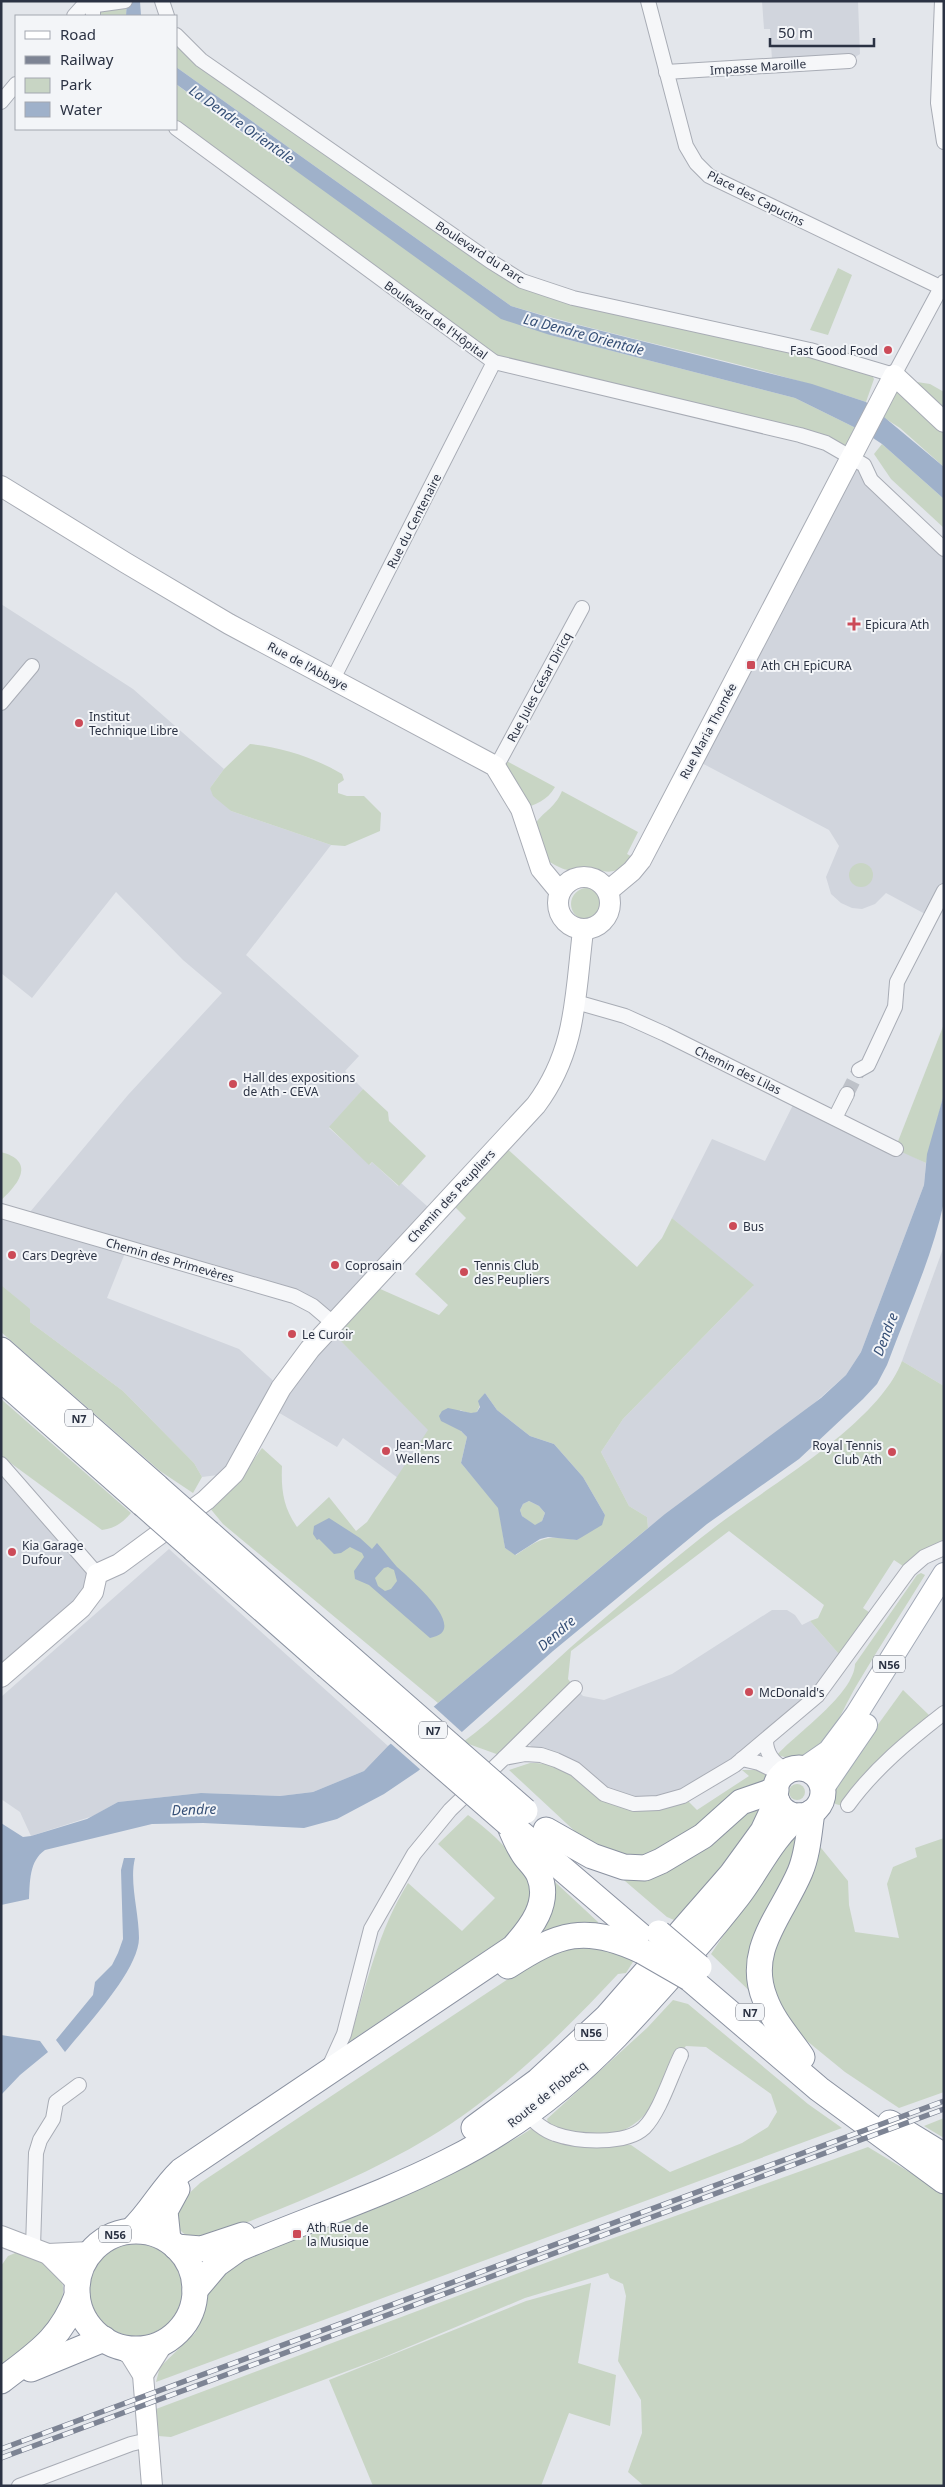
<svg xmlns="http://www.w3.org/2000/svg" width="945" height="2487" viewBox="0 0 945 2487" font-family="'Noto Sans',sans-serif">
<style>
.built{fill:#d1d5dd}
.green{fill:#c8d5c4;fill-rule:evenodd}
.water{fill:#9fb1ca;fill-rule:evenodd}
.pier{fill:#e3e6eb}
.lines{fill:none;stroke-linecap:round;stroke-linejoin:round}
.street-tunnel{stroke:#bec2c9;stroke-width:14;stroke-dasharray:14 7;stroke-linecap:butt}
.street-casing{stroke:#a8acb5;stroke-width:16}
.secondary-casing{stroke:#a8acb5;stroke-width:22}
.primary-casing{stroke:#a2a9b6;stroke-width:24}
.highway-casing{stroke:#8b92a1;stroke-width:27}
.street{stroke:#f6f7f9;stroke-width:14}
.secondary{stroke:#fff;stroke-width:20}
.primary{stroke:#fff;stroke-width:22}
.highway{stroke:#fff;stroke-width:25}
.rail-casing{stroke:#7d8494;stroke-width:5.5}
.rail{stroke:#f3f5f8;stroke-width:4;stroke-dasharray:11;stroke-linecap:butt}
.highway-bridge-casing{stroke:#8b92a1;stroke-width:27;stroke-linecap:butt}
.highway-bridge{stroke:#fff;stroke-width:25}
.poi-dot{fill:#cc4b58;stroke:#f3f5f8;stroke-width:2}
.labels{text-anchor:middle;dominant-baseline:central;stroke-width:4;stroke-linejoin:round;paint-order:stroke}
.shield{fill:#f3f5f8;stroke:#676c79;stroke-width:1}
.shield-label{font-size:11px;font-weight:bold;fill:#2b3243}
.street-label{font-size:12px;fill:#2b3243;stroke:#f3f5f8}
.poi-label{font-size:12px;fill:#2b3243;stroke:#f3f5f8;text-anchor:start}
.water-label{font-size:14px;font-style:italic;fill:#354f76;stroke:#f3f5f8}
</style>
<rect width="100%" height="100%" fill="#e3e6eb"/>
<!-- built -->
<g class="built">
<path d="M762,1H858L860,54L849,61L772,60L770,29H764Z"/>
<path d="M852,456L944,549V891L927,915L886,893L875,904L862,909L852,908L841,903L831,894L826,877L839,846L829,830L694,759Z"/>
<path d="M1,604L133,689L224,769L210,788L231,811L331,845L246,955L359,1056L345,1071L363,1089L329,1128L370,1165L372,1162L398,1186L401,1183L436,1214L333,1323L319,1311L127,1248L107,1298L239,1349L281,1388L328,1328L429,1430L398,1478L343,1438L337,1447L271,1408L234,1473L202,1477L194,1463L123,1391L30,1322L29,1309L1,1285V1211L25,1218L128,1095L222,993L183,960L116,892L32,998L1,973Z"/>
<path d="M796,1099L926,1163L924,1185L861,1352L846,1375L802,1414L648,1528L647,1517L629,1506L601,1452L623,1419L753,1286L672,1218L712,1139L765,1161Z"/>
<path d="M944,1246V1386L902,1361Z"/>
<path d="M1,1464L97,1584L1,1677Z"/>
<path d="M169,1549L388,1746L364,1771L313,1792L280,1796L201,1793L118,1802L93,1816L31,1836L20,1812L1,1799V1697Z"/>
<path d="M772,1610H787L795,1615L802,1625L810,1621L845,1661L823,1690L701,1784L634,1804L537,1752L524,1739L575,1688L583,1696L604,1700L672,1674Z"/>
</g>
<!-- green -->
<g class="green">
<path d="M93,1H127L126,16H93Z"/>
<path d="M176,43L520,285L809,355L870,372L874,379L866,402C750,362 628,341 511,306L176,67Z"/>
<path d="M176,84L233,127L550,335L795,398L864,432L852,456L826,443L494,362L176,128Z"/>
<path d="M838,268L852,275L828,335L810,330Z"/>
<path d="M893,377L913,386L917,382L930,384L944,392V467L900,428L875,412Z"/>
<path d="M882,444L944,499V528L891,479L874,454Z"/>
<path d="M250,744C284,748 313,757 342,774L344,780L338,784V793L347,796H364L381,813L380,831L345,846L331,845L231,811L213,796L210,788L224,769Z"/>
<path d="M501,758L555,787C547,801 536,804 521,810Z"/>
<path d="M562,791L638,832L627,854L634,858C625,866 616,874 603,871C598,870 593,868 588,869C566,871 567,872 548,861L535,824C545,810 555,808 562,791Z"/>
<circle cx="861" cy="875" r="12"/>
<circle cx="587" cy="904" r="16"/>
<path d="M944,1024V1094L926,1163L895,1149Z"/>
<path d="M363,1089L388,1112L389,1121L426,1156L399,1186L372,1162L369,1165L329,1127Z"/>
<path d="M501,1143L637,1267L662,1238L672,1218L754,1285L623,1419L601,1452L629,1506L647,1517L648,1528L438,1703L223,1524L209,1507L237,1483L262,1448L282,1466C281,1489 283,1507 297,1527L329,1497L356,1531L367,1522L428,1430L328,1328L369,1284L439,1315L448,1305L415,1274L466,1218L448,1200ZM485,1393L497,1410L530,1436L554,1444L583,1477L605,1515L577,1540C546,1535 542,1537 516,1555L505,1548L499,1508L461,1463L467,1437L461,1431L460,1410L471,1414L477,1412Z"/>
<path d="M1,1152C35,1161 20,1183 1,1200Z"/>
<path d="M1,1285L30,1309V1322L123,1391L194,1463L202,1477L193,1493L160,1471L1,1332Z"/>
<path d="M902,1361L944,1386V1538L933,1553L909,1570L894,1560L863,1608L876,1617L845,1661L810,1621L818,1618L824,1605L729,1531L571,1651L568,1679L575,1688L502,1756L463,1742C502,1713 535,1679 571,1647C596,1625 621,1604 646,1583C671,1562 696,1541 723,1521C774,1483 879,1422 902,1361Z"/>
<path d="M1,1399L131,1513C122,1523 116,1528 102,1530L1,1456Z"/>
<path d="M529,1501L539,1506L545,1513L542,1521L535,1526L522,1516L520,1510L523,1504Z"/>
<path d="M921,1573L925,1575C903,1611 879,1647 858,1683C844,1706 835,1733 814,1751C804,1759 789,1759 777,1755C797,1733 854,1694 855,1664L917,1575Z"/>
<path d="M903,1690L929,1715L848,1805C838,1806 833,1805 829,1796L840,1777Z"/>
<path d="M530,1763C567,1763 579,1777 609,1797C614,1801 621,1807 628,1809C648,1814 669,1808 688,1801L697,1810L749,1776L742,1770H763L771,1774L765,1782L644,1860L616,1856L580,1836L509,1770Z"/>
<circle cx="797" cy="1792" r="8"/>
<path d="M750,1803L766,1811L713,1881L674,1920L667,1917L611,1869L632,1872Z"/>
<path d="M468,1815C498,1837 512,1853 534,1883L524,1925L349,2042C366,1987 377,1933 408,1883L462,1931L495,1898L438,1844Z"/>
<path d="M797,1826L794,1875L761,2002L711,1954Z"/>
<path d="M944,1838V2092L899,2108L845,2072L796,2032L782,2018L766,1965L817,1843L848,1881L849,1905L855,1932L899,1938L887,1884L893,1867L917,1857L915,1848Z"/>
<path d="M555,1882L598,1922V1924L538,1938L551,1883Z"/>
<path d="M570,1942L636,1957L626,1973L618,1974C561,2035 502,2093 430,2137C372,2172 308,2198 245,2223C233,2227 216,2238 203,2239C191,2239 180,2234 176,2223C171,2207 190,2193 200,2183L514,1975Z"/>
<path d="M673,2000L688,2004L808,2104L842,2128L156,2382L160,2367L195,2333L204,2314L208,2295L216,2282L232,2266L252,2253C347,2216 445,2184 531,2129L554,2138L631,2145L670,2172L742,2143L768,2127L777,2112L771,2094L706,2047L686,2046C666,2065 663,2092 647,2112C622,2142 582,2141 549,2126L547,2119L647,2028Z"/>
<path d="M944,2118V2138L924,2126Z"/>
<path d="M868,2147L944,2193V2486H644L628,2472L642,2433L641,2400L618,2361L626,2296L623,2284L610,2278L608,2273L525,2298L382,2358L171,2437L158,2436L156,2409L580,2250Z"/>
<circle cx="136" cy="2290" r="46"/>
<path d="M20,2251L41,2259L62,2279C70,2323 31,2342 1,2366V2266L8,2256Z"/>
<path d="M591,2283L578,2363L616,2375L610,2426L569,2413L541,2486H373L329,2380L526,2301Z"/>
</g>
<!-- water -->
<g class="water">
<path d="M127,1H140L141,16H126Z"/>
<path d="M176,67L511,306L554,319L812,384L866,402L944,467V499L882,444L864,432L795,398L550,335L501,319L176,84Z"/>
<path d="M944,1094V1202C932,1258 907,1311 887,1365L877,1384L863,1399L799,1459L707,1524L553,1651L418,1771L384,1794L337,1819L304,1828L203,1823L152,1824L45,1850C29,1861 30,1882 29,1899L1,1905V1823L23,1837L31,1836L87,1819L118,1802L201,1793L280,1796L313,1792L364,1771L388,1746L438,1703L665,1514L821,1398L846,1375L861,1352L924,1185L927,1154Z"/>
<path d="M485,1393L497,1410L530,1436L554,1444L583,1477L605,1515L602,1525L577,1540L548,1537L540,1539L515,1555L505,1548L498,1508L461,1463L467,1437L461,1431L441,1421L439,1416L442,1411L448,1408L471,1413L477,1412L480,1407L478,1401ZM529,1501L539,1506L545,1513L542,1521L535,1525L522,1516L520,1510L523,1504Z"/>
<path d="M329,1518L360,1538L372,1549L377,1543C384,1551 390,1559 397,1567C407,1576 473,1631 430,1638L369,1585L355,1579L354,1571L364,1557L362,1553L350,1547L341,1553L334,1554L319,1539L317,1540L313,1534L314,1526ZM388,1567L394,1570L397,1581L391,1589L385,1591L378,1586L375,1578L384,1568Z"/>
<path d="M124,1858H135C129,1882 139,1912 139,1938C139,1970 86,2026 65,2052L56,2040L93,1995L95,1982L112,1965L118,1953L123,1939L121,1870Z"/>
<path d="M1,2035L40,2041L48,2052L20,2075L1,2095Z"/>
</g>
<!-- pier -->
<path class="pier" d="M432,1705L464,1734L422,1771L389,1742Z"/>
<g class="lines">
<!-- street-tunnel -->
<path class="street-tunnel" d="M847,1094L859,1070"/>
<defs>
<g id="street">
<path d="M93,1V16"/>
<path d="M162,1L167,16"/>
<path d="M648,1L686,146L696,163L709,176L940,287"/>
<path d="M942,1L938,103L944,142"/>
<path d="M74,16L82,7L125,1"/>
<path d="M176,35L201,60L490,261L522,281L573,298L810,350L894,375L944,282"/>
<path d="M666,72L849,61"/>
<path d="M1,102L16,84"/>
<path d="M176,128L494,362L800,435L826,443L864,465L871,480L944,549"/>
<path d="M333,679L494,362"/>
<path d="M1,703L32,666"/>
<path d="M495,766L501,758L582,608"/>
<path d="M576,1002L625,1016L665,1034L896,1149"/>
<path d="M859,1070L868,1065L895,1007L897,982L944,891"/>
<path d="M835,1118L847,1094"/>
<path d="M1,1211L294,1296L313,1306L333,1323"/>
<path d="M1,1464L97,1574"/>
<path d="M766,1740C766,1754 773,1763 785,1769"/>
<path d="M504,1758L575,1688"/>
<path d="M742,1759L759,1763L783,1775"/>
<path d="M848,1805C874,1769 909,1740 944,1713"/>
<path d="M329,2067L344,2034L371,1929L414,1854L450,1810L504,1758L525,1754L541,1755L556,1760L575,1769L604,1794L634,1804L658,1803L683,1796L735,1765L817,1696L909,1570L924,1557L944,1548"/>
<path d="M527,2114C535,2122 543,2130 555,2134C577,2142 626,2145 644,2128C660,2112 671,2075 681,2055"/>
<path d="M33,2247L36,2153L40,2140L53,2119L56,2102L79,2085"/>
<path d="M19,2486L131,2444L148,2440"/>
</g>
<g id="secondary">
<path d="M1,486L126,563L229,624L495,766L521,809L541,869L560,892"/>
<circle cx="584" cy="903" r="26"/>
<path d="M608,891L632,871L641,860L894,375L944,422"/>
<path d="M1,1677L81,1608L93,1592L97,1574L119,1564L206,1500L234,1473L281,1388L310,1349L536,1105C577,1050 575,995 583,931"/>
<path d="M1,2236L48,2254L77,2283"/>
<path d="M48,2254L90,2252"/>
<path d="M116,2345L130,2354L143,2375L152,2486"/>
<path d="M143,2375L164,2342"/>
</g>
<g id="primary">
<path d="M803,1769L829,1751L856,1715L944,1574"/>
<path d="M823,1788L866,1725"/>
</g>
<g id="highway">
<path d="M1,1350L157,1487"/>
<path d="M1,1379L143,1504"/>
<path d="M209,1533L340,1649"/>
<path d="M194,1549L326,1665"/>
<circle cx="799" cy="1792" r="24"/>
<path d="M517,1830L649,1943"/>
<path d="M546,1830L592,1856L624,1867L645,1868L661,1861L703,1836L741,1802L776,1790"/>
<path d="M508,1966C559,1933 585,1924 642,1951"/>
<path d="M689,1978L819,2089L944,2181"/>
<path d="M802,2057C789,2038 773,2021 765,1999C745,1950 782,1915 800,1872C808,1853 809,1832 812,1812"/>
<path d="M890,2123L944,2156"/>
<path d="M474,2128L538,2081L607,2017L731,1875L763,1831L777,1801"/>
<path d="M132,2230C151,2212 162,2189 181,2171L513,1948C531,1928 551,1903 539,1875C535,1866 527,1860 523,1853C517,1844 513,1834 509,1824"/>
<circle cx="136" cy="2290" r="59"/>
<path d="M168,2240L165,2211L177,2189"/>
<path d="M176,2247L201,2249L243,2235"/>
<path d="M195,2290L217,2264L238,2249C308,2219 380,2196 447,2162C510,2131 568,2086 616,2036C658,1991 700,1945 738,1896C758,1870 772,1837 799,1816"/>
<path d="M31,2369L104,2339"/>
<path d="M1,2381C37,2353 60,2340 77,2296"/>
</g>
</defs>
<!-- street casing -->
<use href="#street" class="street-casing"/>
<!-- secondary casing -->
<use href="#secondary" class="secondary-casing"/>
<!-- primary casing -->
<use href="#primary" class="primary-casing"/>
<!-- highway casing -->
<use href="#highway" class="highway-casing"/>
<!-- street -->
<use href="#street" class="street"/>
<!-- secondary -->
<use href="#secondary" class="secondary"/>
<!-- primary -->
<use href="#primary" class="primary"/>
<!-- highway -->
<use href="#highway" class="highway"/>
<defs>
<g id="rail">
<path d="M1,2449L944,2101"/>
<path d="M1,2458L944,2109"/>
</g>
</defs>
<!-- rail casing -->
<use href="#rail" class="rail-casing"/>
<!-- rail -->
<use href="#rail" class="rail"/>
<defs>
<g id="highway-bridge">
<path d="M157,1487L209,1533"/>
<path d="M143,1504L194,1549"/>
<path d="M340,1649L525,1811"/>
<path d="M326,1665L509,1824"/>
<path d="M659,1933L699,1967"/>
<path d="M642,1951L689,1978"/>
</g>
</defs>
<!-- highway-bridge casing -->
<use href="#highway-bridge" class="highway-bridge-casing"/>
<!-- highway-bridge -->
<use href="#highway-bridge" class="highway-bridge"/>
</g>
<!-- markers -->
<g class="poi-dot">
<circle cx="888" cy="350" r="5"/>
<path d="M851.5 616.5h5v5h5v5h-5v5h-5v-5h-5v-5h5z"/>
<rect x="746" y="660" width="10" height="10" rx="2.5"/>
<circle cx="79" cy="723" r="5"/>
<circle cx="233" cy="1084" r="5"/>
<circle cx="733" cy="1226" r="5"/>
<circle cx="12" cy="1255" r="5"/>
<circle cx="335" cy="1265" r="5"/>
<circle cx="464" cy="1272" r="5"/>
<circle cx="292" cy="1334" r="5"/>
<circle cx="386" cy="1451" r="5"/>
<circle cx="892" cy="1452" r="5"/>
<circle cx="12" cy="1552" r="5"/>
<circle cx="749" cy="1692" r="5"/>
<rect x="292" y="2229" width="10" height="10" rx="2.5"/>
</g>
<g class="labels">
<!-- shield labels -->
<g class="shield">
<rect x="65" y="1409.5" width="28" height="17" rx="4"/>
<rect x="873" y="1655.5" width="32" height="17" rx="4"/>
<rect x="419" y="1721.5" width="28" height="17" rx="4"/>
<rect x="736" y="2003.5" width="28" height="17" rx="4"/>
<rect x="575" y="2023.5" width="32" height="17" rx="4"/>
<rect x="99" y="2225.5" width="32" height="17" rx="4"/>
</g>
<g class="shield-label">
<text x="79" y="1418">N7</text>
<text x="889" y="1664">N56</text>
<text x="433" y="1730">N7</text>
<text x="750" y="2012">N7</text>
<text x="591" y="2032">N56</text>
<text x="115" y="2234">N56</text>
</g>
<!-- street labels -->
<g class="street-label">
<text transform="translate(758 67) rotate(-4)">Impasse Maroille</text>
<text transform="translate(756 198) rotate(27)">Place des Capucins</text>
<text transform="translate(480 252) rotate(33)">Boulevard du Parc</text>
<text transform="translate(436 320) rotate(36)">Boulevard de l'Hôpital</text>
<text transform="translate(414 521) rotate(-63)">Rue du Centenaire</text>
<text transform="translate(308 666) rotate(28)">Rue de l'Abbaye</text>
<text transform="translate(539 687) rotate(-62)">Rue Jules César Diricq</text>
<text transform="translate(708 731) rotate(-62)">Rue Maria Thomée</text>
<text transform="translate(738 1070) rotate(26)">Chemin des Lilas</text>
<text transform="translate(451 1196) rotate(-47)">Chemin des Peupliers</text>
<text transform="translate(170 1260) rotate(16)">Chemin des Primevères</text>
<text transform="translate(547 2094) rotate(-39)">Route de Flobecq</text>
</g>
<!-- poi labels -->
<g class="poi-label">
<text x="878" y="350" text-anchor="end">Fast Good Food</text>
<text x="865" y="624">Epicura Ath</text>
<text x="761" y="665">Ath CH EpiCURA</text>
<text x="89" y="716">Institut<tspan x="89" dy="14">Technique Libre</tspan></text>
<text x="243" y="1077">Hall des expositions<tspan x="243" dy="14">de Ath - CEVA</tspan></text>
<text x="743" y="1226">Bus</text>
<text x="22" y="1255">Cars Degrève</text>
<text x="345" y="1265">Coprosain</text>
<text x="474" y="1265">Tennis Club<tspan x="474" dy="14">des Peupliers</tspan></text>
<text x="302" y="1334">Le Curoir</text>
<text x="396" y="1444">Jean-Marc<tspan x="396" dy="14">Wellens</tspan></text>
<text x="882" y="1445" text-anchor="end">Royal Tennis<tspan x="882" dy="14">Club Ath</tspan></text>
<text x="22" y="1545">Kia Garage<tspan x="22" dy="14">Dufour</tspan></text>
<text x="759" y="1692">McDonald's</text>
<text x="307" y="2227">Ath Rue de<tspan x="307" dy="14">la Musique</tspan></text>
</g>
<!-- water labels -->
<g class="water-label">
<text transform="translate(242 124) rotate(35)">La Dendre Orientale</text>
<text transform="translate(584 334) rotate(15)">La Dendre Orientale</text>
<text transform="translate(885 1334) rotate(-69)">Dendre</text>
<text transform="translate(556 1633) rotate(-41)">Dendre</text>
<text transform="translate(194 1809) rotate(-2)">Dendre</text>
</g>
</g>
<!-- border -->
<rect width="945" height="2487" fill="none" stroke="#2b3243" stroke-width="5"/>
<!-- legend -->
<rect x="15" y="15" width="162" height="115" fill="#f3f5f8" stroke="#a3a7b0"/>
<rect x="25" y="31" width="25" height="8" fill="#ffffff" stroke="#a3a7b0"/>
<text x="60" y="40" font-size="15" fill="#2b3243">Road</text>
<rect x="25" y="56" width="25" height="8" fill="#7d8494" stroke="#a3a7b0"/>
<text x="60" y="65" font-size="15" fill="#2b3243">Railway</text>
<rect x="25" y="78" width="25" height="15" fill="#c8d5c4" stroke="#a3a7b0"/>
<text x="60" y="90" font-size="15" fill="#2b3243">Park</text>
<rect x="25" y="102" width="25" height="15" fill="#9fb1ca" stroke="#a3a7b0"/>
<text x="60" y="115" font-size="15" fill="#2b3243">Water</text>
<!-- scale -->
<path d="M770 38v8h104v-8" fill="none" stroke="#2b3243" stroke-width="2.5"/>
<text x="778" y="38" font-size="15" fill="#2b3243" stroke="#f3f5f8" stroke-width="4" paint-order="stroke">50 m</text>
</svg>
